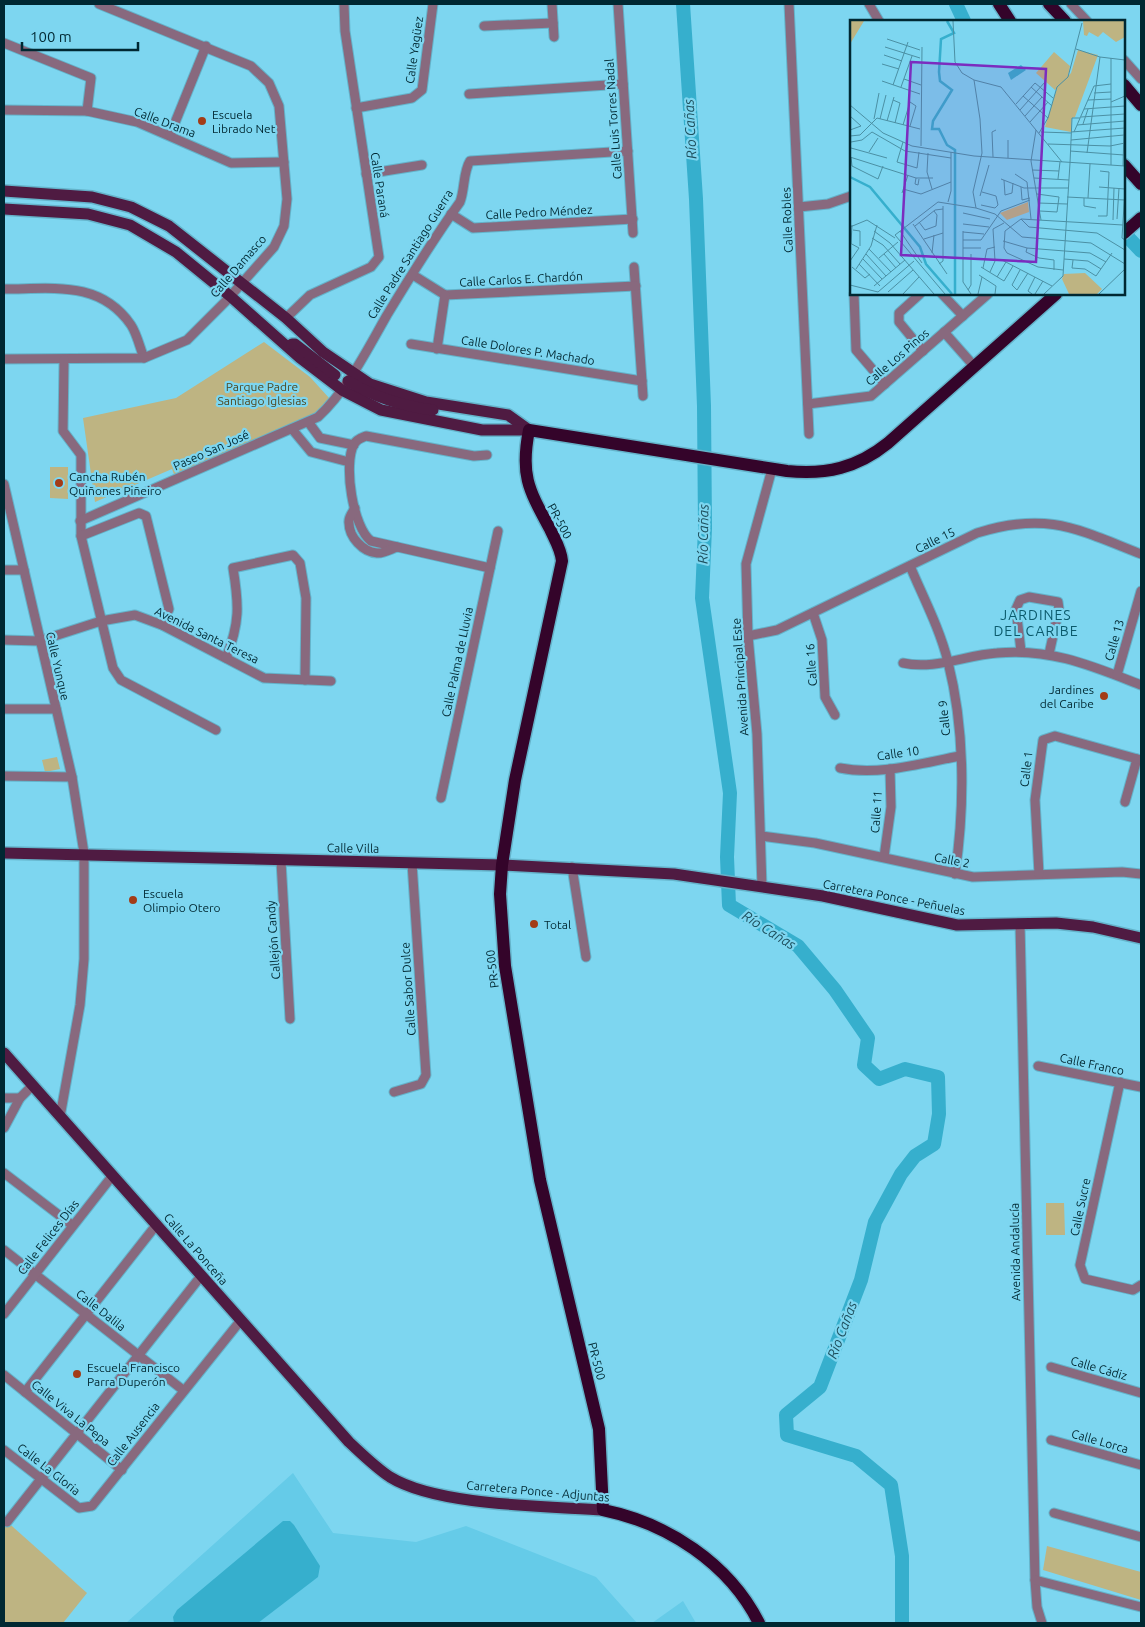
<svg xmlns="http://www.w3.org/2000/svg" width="1145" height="1627" viewBox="0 0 1145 1627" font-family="Ubuntu,sans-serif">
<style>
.built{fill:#65cbe8}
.green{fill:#beb482}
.water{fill:#36afcd}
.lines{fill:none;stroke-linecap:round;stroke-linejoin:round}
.river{stroke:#36afcd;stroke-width:14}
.minor-casing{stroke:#64b3ca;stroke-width:11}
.major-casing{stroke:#64b3ca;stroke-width:14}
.highway-casing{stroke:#64b3ca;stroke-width:15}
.minor{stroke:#88697e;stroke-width:9}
.major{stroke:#4f1b42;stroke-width:11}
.highway{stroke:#34042a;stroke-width:12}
.poi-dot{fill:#a33c17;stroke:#7dd6f0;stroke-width:2}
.labels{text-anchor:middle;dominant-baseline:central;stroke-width:4.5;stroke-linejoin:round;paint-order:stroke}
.street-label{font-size:12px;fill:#002832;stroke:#7dd6f0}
.poi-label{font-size:12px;fill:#002832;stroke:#7dd6f0;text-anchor:start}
.park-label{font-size:12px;fill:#4f4822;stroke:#7dd6f0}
.water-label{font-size:14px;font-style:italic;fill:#1e4f5d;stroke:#7dd6f0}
.neighbourhood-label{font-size:14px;letter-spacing:1px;fill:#0b5a6c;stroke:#7dd6f0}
.inset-river{fill:none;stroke:#36afcd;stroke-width:2.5}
.inset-road{fill:none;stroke:#4b90a4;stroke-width:1}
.view{fill:#7b2cbf;fill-opacity:0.15;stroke:#7b2cbf;stroke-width:2.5}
.inset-edge{fill:none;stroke:#002832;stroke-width:2.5}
</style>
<rect width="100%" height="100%" fill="#7dd6f0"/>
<!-- built -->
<g class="built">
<path d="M293,1473L333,1533L416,1542L466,1526L596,1577L637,1623H126Z"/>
<path d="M683,1601L696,1623H652Z"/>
</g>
<!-- green -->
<g class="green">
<path d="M264,342L310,377L330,399L317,415L175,477L172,469L95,502L83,418L176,398Z"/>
<path d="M50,467H68V499L50,498Z"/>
<path d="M57,757L60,769L45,772L42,760Z"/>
<path d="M1046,1203H1064L1065,1235H1046Z"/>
<path d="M4,1519L87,1593L63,1623H4Z"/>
<path d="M1047,1546L1141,1572V1600L1043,1570Z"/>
</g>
<!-- water -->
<path class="water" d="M283,1521H290L294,1525L320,1566L318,1577L258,1623H174L173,1617L177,1610Z"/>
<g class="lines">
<!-- river -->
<g class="river">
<path d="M683,4L696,199L704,406L705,528L702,598L730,793L727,857L729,905L798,946L835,990L868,1038L864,1065L879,1079L905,1069L938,1077L939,1114L934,1144L915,1156L901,1174L875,1222L861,1280L820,1387L786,1415L787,1435L856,1456L891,1485L902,1556V1623"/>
<path d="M956,4L964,21"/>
<path d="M1124,233L1141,251"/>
</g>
<defs>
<g id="minor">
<path d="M552,4L554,37"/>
<path d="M618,4L633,233"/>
<path d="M789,4L809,434"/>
<path d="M869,4L879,21"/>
<path d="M1071,4L1087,21"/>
<path d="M484,26L553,23"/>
<path d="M4,43L91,78L87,111"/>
<path d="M1124,60L1141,79"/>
<path d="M469,94L623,84"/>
<path d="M356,108L412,98L422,90L433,4"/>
<path d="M4,110L87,111L137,122L231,163L284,162"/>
<path d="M170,135L206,46"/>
<path d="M366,174L422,165"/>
<path d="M799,207L828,204L851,196"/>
<path d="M451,214L473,228L633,219"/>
<path d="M634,267L643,396"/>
<path d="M413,275L445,295L636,286"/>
<path d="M4,289C52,289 100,280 131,325C137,334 140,348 144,358"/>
<path d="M854,294L856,350L885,384"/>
<path d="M920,294L899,313V322L923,351"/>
<path d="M942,294L963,316"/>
<path d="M286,318L310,295L371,267L379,257L345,31L344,4"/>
<path d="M944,332L974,366"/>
<path d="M411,344L642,381"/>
<path d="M437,349L445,295"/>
<path d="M4,359L144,358L187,340L227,300L274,247L284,226L287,199L279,106L269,83L251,66L99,4"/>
<path d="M64,360L63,431L81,455V536L113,668L121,680L216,730"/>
<path d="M808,404L871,396L988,294"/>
<path d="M309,423L320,438L354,445"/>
<path d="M292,429L311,452L349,462"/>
<path d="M487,455L474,456L366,436C361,438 357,439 354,444C343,464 353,528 371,541L490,568"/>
<path d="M4,484L72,777L84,853V959L80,1005L60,1117"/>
<path d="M355,508C352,513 348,518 349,523C349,537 363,552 377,553C383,554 391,549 397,547"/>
<path d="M80,521L318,417C348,389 367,350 387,315C410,277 434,238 460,202C465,189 463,172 470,161L628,151"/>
<path d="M81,536L139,513L146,516L169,609L162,625"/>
<path d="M910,566C923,597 940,629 948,662C965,729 965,806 955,874"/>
<path d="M4,570H24"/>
<path d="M813,613L822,640L825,697L835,715"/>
<path d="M748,636L777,630L977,533C1047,511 1077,529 1141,554"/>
<path d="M4,640L39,641L101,621L135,615L162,625L264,678L331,681"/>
<path d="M1021,651L1016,609L1020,600L1029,597L1058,602L1059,609L1049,654"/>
<path d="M226,658C240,623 239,605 233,568L293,555L300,563L306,598L305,680"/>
<path d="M903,663C934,670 966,655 997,653C1051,648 1092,666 1141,685"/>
<path d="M1117,675L1141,591"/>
<path d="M4,709H56"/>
<path d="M840,768C879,776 922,763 960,756"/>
<path d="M4,776L72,777"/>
<path d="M441,798L498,531"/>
<path d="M1125,802L1137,759"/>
<path d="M761,836L815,843L973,877L1122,872L1141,874"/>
<path d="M884,857L891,807L890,769"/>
<path d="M281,861L290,1019"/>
<path d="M572,867L586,957"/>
<path d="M1039,874L1035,800L1043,740L1055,736L1141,760"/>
<path d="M762,887L757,734L748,636L746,564L772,469"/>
<path d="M1020,924L1035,1580L1037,1607L1042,1623"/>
<path d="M1038,1066L1141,1087"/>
<path d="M1120,1082L1080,1265L1085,1279L1133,1290L1141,1285"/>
<path d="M394,1092L421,1084L426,1075L412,863"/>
<path d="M4,1098H20"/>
<path d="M4,1128L20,1098L32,1086"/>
<path d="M4,1173L72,1225"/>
<path d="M4,1250L183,1390"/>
<path d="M4,1314L113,1175"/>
<path d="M1051,1367L1141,1393"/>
<path d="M4,1375L122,1470"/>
<path d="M25,1392L157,1224"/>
<path d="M1051,1440L1141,1465"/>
<path d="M4,1450L79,1508L92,1506L241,1320"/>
<path d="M1054,1513L1141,1537"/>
<path d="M7,1522L201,1276"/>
<path d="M1035,1580L1141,1607"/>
</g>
<g id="major">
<path d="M4,191L92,197L131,207L169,226L286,318L323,352L370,384L426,402L508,415L529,430"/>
<path d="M4,209L88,214L130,225L176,252L230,296L300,358L342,390L381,410L482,430H529"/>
<path d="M292,344H295L335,375"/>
<path d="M348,381C374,397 402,406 433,410"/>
<path d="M4,853L502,865L674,874L823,896L957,925L1056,923L1093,927L1141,938"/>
<path d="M4,1053L349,1442C362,1454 375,1467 390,1477C437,1506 546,1506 603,1510"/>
</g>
<g id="highway">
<path d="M999,4L1010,21"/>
<path d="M1049,4L1065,21"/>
<path d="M1124,85L1141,105"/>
<path d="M1124,165L1141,184"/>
<path d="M1124,233L1141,218"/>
<path d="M759,1623C729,1563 667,1523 603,1510L599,1429L540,1180L505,966L500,894L502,865L515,780L562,561C561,549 555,540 550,529C529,490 520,476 529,430L787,471C826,475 857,468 888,443L1056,294"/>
</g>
</defs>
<!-- minor casing -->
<use href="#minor" class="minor-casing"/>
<!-- major casing -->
<use href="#major" class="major-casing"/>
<!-- highway casing -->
<use href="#highway" class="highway-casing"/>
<!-- minor -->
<use href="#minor" class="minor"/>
<!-- major -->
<use href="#major" class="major"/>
<!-- highway -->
<use href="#highway" class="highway"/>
</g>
<!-- markers -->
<g class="poi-dot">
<circle cx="202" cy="121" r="5"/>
<circle cx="59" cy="483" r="5"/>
<circle cx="1104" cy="696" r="5"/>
<circle cx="133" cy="900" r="5"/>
<circle cx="534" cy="924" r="5"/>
<circle cx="77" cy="1374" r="5"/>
</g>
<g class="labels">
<!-- street labels -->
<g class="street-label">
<text transform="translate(414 50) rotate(-82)">Calle Yagüez</text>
<text transform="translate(613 119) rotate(-94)">Calle Luis Torres Nadal</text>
<text transform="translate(165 122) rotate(21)">Calle Drama</text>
<text transform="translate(380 185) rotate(81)">Calle Paraná</text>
<text transform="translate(539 212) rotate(-3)">Calle Pedro Méndez</text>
<text transform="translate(787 220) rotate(-92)">Calle Robles</text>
<text transform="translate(410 254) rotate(-58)">Calle Padre Santiago Guerra</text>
<text transform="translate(238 266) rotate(-49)">Calle Damasco</text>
<text transform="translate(521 279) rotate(-3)">Calle Carlos E. Chardón</text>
<text transform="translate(528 350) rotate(9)">Calle Dolores P. Machado</text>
<text transform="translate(897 357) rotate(-41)">Calle Los Pinos</text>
<text transform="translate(211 450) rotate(-24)">Paseo San José</text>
<text transform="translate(560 521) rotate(62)">PR-500</text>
<text transform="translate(935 540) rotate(-26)">Calle 15</text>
<text transform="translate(207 635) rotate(26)">Avenida Santa Teresa</text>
<text transform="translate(1114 640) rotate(-74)">Calle 13</text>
<text transform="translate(457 662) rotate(-78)">Calle Palma de Lluvia</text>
<text transform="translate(811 665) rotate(-94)">Calle 16</text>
<text transform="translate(58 666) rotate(77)">Calle Yunque</text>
<text transform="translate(740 677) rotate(-94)">Avenida Principal Este</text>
<text transform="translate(944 718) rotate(-96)">Calle 9</text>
<text transform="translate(898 753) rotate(-8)">Calle 10</text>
<text transform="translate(1026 769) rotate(-83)">Calle 1</text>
<text transform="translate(876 812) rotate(-86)">Calle 11</text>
<text transform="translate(353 848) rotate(1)">Calle Villa</text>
<text transform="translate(952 860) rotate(11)">Calle 2</text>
<text transform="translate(894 897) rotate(11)">Carretera Ponce - Peñuelas</text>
<text transform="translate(273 940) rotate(-94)">Callejón Candy</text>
<text transform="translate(492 969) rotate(-97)">PR-500</text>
<text transform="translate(408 989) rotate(-94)">Calle Sabor Dulce</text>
<text transform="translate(1092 1064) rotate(12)">Calle Franco</text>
<text transform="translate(1080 1207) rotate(-78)">Calle Sucre</text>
<text transform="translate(48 1237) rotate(-52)">Calle Felices Días</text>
<text transform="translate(196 1249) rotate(49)">Calle La Ponceña</text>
<text transform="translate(1015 1252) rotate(-91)">Avenida Andalucía</text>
<text transform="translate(101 1310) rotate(38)">Calle Dalila</text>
<text transform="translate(597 1361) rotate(76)">PR-500</text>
<text transform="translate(1099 1368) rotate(16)">Calle Cádiz</text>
<text transform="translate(71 1413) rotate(39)">Calle Viva La Pepa</text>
<text transform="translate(133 1434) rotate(-52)">Calle Ausencia</text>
<text transform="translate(1100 1441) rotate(16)">Calle Lorca</text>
<text transform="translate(49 1469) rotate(38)">Calle La Gloria</text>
<text transform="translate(538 1491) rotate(5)">Carretera Ponce - Adjuntas</text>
</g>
<!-- poi labels -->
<g class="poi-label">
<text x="212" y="114">Escuela<tspan x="212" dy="14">Librado Net</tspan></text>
<text x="69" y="476">Cancha Rubén<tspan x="69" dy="14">Quiñones Piñeiro</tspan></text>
<text x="1094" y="689" text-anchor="end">Jardines<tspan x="1094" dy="14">del Caribe</tspan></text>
<text x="143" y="893">Escuela<tspan x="143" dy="14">Olimpio Otero</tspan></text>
<text x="544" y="924">Total</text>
<text x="87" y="1367">Escuela Francisco<tspan x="87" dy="14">Parra Duperón</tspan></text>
</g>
<!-- park labels -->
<g class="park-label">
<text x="262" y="386">Parque Padre<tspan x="262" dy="14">Santiago Iglesias</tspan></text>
</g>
<!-- water labels -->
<g class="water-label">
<text transform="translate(690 129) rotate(-93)">Río Cañas</text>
<text transform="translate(703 534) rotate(-89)">Río Cañas</text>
<text transform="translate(769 930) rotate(32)">Río Cañas</text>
<text transform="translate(842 1330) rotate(-69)">Río Cañas</text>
</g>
<!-- neighbourhood labels -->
<g class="neighbourhood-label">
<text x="1036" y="615">JARDINES<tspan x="1036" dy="16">DEL CARIBE</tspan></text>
</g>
</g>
<!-- overview -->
<g transform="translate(850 20)">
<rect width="275" height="275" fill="#7dd6f0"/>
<path d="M0,1H14L0,24ZM233,1H275V17L266,22L253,12L248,17L239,12L237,16L234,15ZM228,30L248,35L225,97L222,98L221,112L195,107L207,68L221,53ZM204,32L220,46L218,57L205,70L186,53ZM178,182L179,192L157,200L150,193ZM235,253L252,269L247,274H219L212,259L214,254Z" fill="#beb482"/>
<path d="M171,45L176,50L161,60L158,53Z" fill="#36afcd"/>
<path class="inset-river" d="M97,1L104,13L91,19L89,52L90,61L102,70L83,101L82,109H89L97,125L105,130V274M0,157L20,167L70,227L76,244L102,274"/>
<path class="inset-road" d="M37,19L70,30M35,27L70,38M226,29L250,37L275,40M34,35L52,41M261,38V145M32,44L49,49M54,59L71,65M124,60L151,67L212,142M32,61L70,74M43,65L58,22M51,67L62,36M181,67L202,86M244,73L261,72M173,76L198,98M43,80L50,83L45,103M238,80L261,79M261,82L275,76M166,84L185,63L203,78M0,85L33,113L62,126L124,136L275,146M234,89L275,86M170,90L195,62M0,96L11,106L0,110M175,96L192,77M231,97L275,94M24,99L29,73M30,99L36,75M37,101L44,77M180,102L198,82M233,104L238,89M53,105L60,82L66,86L60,106M227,105L275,101M186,110L181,141L191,200M191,112L221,113M221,112L275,108M224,112L244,66L261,64M189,113L198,98L207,67L218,57L232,3M0,116L10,115L27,98L70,109M158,120V138M221,120L274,115M1,122L12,120L22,112L55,131L101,138M53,122L47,142L67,148L69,132M198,124L260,126L275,123M71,126L72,27M1,128L37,138M220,131L274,135M19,132L28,118M78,133L77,152L82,169M237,133L250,37M0,137L66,158H83M1,137L2,146L28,159L33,146M143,137L142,112L146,110M220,143L222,98H230M273,146L275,76M182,150L209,151M165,154L177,162L181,199M66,158L65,164L68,165L69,159M184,158L219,160M151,159L174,168H218M208,159L210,142M154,160L155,175L162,173L163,163M171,167L172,180L180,178M249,167L275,169M53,169L71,174L101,162M275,169L272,218L275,220M52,173L58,155M187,174L209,177L207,192L190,191M130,176L139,145M217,177L275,180M234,178V186L246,188M238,178L240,144M98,182L101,171V132M188,183L217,184M131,185L145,188L148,185L146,176L132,172M126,188L145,194L172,217L241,223L275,244M113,193L140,199M248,196H257L259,152L250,151M171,199L179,207L247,213L275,230M267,199L269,168M263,200L264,168M69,202L75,210L86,206L87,195L84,191M63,204L97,254M113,204L139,207M65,206L85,190L93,189M0,207L17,200L45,218M3,210L10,211V226M24,211L40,223L84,274M50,211L72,243M113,211V262L121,274M113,212L134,214M22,218L33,225L50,244M74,219L93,213M113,220H131L151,191L180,180M153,221L177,228L240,233L256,242M0,223L9,228L0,241M1,223L2,205M113,228H131M177,228L176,232L189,238L204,240V250M19,229L41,252M82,233L84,215M16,234L36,256M34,234L46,248M29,238L48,222M13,239L32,259M214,239L238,241L251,249M152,240L202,266M223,240L222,248L235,249L246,256L262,233M9,244L30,266M89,244L93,241V186M2,247L15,258L20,254M131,247L154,261L163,246M133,248L137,229L145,227M6,249L21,226L27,205M170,250L162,265L167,270L178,253M213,250L188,247L157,233L154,228L155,211L171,199L273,205M140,252L145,241L143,209L154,203M129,255L146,266L145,274M147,257L156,242M0,265L28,272L64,241M24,266L55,240M118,270L121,265V234M38,272L63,250M53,274L69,257M95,274L45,215L88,182L126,188L123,172L132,133L130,99L124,60L112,53L105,42L103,1M128,274L132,257M182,274L178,271L185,257M185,274L193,261M194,274L213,256L220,143M249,274L275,249"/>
<path class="view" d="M61,42L196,49L186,242L51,235Z"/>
<rect width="275" height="275" class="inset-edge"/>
</g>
<!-- border -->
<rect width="1145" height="1627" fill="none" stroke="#002832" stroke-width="10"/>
<!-- scale -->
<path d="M22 42v8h116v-8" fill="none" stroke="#002832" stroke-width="2.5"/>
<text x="30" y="42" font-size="15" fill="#002832" stroke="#7dd6f0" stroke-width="4" paint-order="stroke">100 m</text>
</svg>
